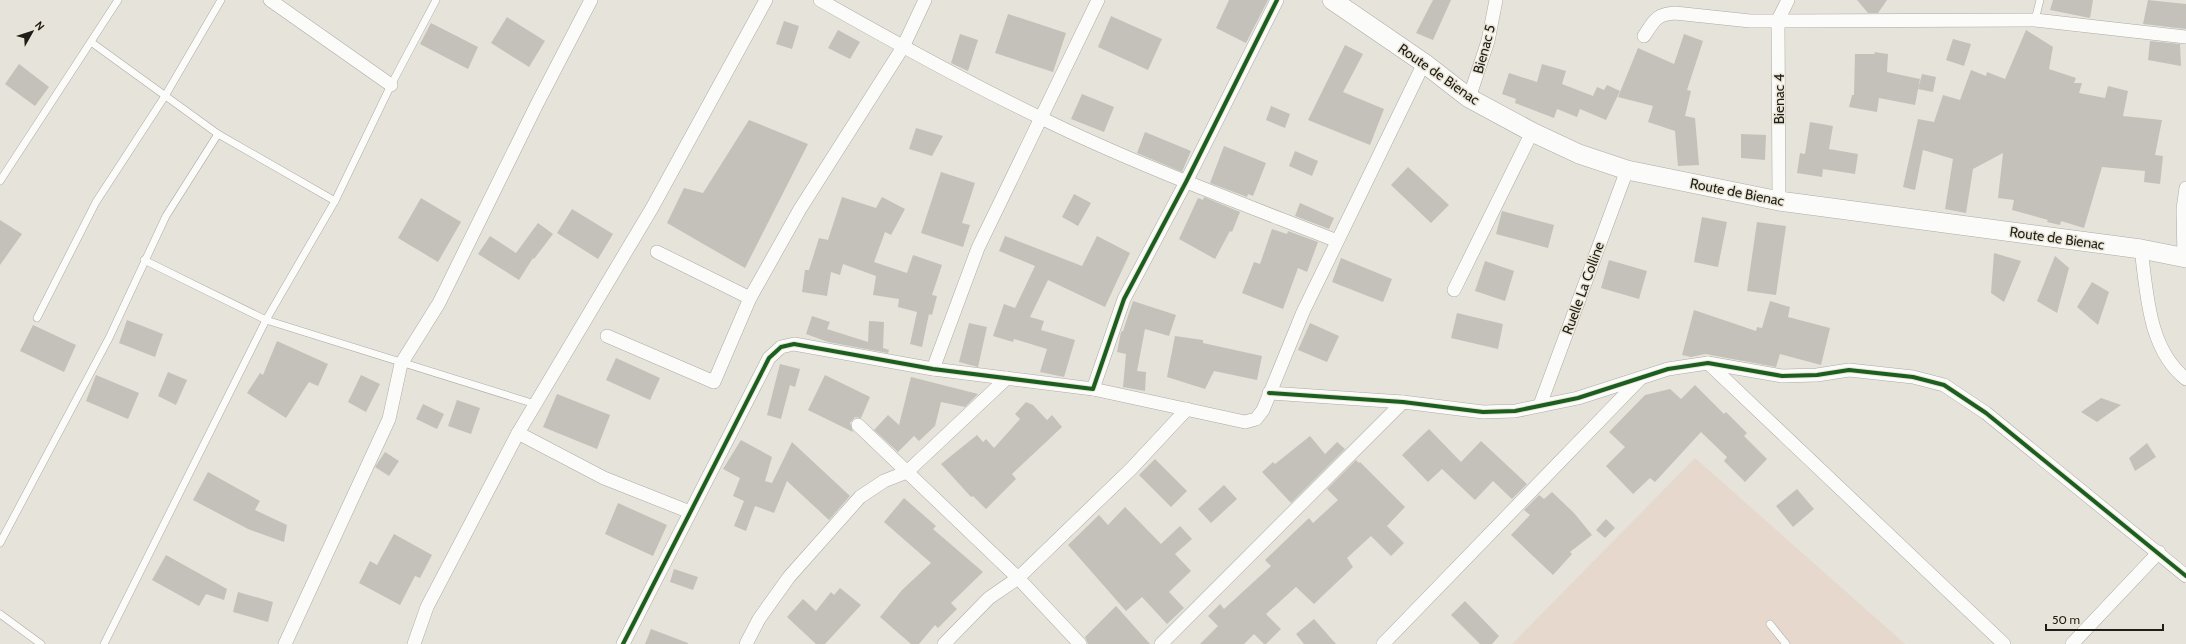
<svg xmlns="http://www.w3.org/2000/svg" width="2186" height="644" viewBox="0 0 2186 644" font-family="Cabin,sans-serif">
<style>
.commercial{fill:#e6d8cd}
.building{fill:#c3c1ba}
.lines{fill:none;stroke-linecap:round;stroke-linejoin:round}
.lane-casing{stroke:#adaaa4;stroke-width:8}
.street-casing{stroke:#adaaa4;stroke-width:14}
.secondary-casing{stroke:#adaaa4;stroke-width:20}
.lane{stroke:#fbfbf9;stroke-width:7}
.street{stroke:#fbfbf9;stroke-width:13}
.secondary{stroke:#fbfbf9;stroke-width:19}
.cycleway-casing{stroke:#eae5d6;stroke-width:6}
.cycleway{stroke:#1b5e20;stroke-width:4}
.labels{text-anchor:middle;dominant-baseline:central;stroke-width:3;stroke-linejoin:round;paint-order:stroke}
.street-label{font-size:14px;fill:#1e1d17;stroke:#eae5d6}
</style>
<rect width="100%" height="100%" fill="#e6e3da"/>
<!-- commercial -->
<path class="commercial" d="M1695,458L1905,644H1512Z"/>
<!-- building -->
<g class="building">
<path d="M1229,0H1268L1246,43L1216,28Z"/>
<path d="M1433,0H1451L1433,40L1416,33Z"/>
<path d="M1857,0H1887L1878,13H1868Z"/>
<path d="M2053,0H2093L2090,18L2050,10Z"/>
<path d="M2148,0L2186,4V29L2143,24Z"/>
<path d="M1008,14L1066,33L1053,72L995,53Z"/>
<path d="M1111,16L1162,39L1148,70L1098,47Z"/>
<path d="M507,17L545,41L529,67L491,43Z"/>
<path d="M784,21L799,26L792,49L776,44Z"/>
<path d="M431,23L478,47L468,69L420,44Z"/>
<path d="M838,30L860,42L850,59L828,48Z"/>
<path d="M2026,30L2053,47L2049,69L2076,78L2074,83H2082L2079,93L2105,98L2108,86L2128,91L2123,116L2162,120L2155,155L2163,156L2160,184L2144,182L2145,171L2102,167L2084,228L2061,221L2060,225L2047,222L2048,220L2012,210L2014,200L1998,198L2003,153L1973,169L1966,213L1945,209L1953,159L1923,150L1915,190L1903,187L1918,119L1934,122L1943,95L1960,100L1971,70L1986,76L1987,72L2005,79Z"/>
<path d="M960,34L978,40L968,71L951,63Z"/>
<path d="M1684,34L1703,41L1687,90L1691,91L1685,116L1695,118L1699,165L1678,166L1675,131L1648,122L1653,106L1618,97L1638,48L1674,64Z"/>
<path d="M1953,39L1971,44L1964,66L1946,60Z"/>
<path d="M2150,41L2180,44L2181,66L2148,60Z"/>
<path d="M1345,45L1363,54L1343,92L1384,109L1370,145L1308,120Z"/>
<path d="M1874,52L1888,54L1887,72L1920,79L1915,105L1879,98L1877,112L1849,107L1852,95H1854L1855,54H1875Z"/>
<path d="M19,64L49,87L35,106L5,84Z"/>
<path d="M1542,64L1566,71L1562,84L1593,96L1597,87L1604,90L1607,85L1620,91L1606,120L1580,109L1577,117L1557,109L1554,118L1515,103L1516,99L1502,94L1509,73L1537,82Z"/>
<path d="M1922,74L1936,77L1933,92L1918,89Z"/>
<path d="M1082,94L1114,107L1104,132L1071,119Z"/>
<path d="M1271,106L1290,114L1285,128L1266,120Z"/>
<path d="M749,120L808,144L745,268L667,223L684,188L703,193Z"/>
<path d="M1810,122L1833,126L1829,149L1858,154L1855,174L1823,169L1822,177L1797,173L1800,153L1805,154Z"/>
<path d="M916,128L943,136L932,156L909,149Z"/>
<path d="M1145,132L1191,151L1182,172L1137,153Z"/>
<path d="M1741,134L1766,135L1765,160L1741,158Z"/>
<path d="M1224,146L1266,163L1253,196L1248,194L1247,197L1210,183Z"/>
<path d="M1295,151L1318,161L1312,176L1289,166Z"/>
<path d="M1408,167L1449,205L1431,223L1391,185Z"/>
<path d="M941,172L975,183L962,223L970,225L963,247L921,233Z"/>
<path d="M1074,194L1091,203L1078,226L1062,217Z"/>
<path d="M842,197L876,208L882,197L905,209L891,235L885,232L874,262L907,273L913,255L942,265L932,295L937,296L932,315L929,314L922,347L910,344L917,312L898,307L899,299L873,295L876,276L843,264L840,275L831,272L827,296L802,292L805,270H809L819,238L828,240Z"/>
<path d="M1204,197L1240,212L1232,232L1230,231L1215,259L1179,239L1198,198L1203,200Z"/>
<path d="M421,198L461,222L438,262L398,238Z"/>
<path d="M1300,203L1334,218L1329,229L1295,216Z"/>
<path d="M572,209L613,234L598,259L557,233Z"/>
<path d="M1502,211L1554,225L1548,248L1496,234Z"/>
<path d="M1702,217L1727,222L1718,267L1694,262Z"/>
<path d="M0,220L22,234L0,265Z"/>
<path d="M1757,222L1786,226L1776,295L1747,291Z"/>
<path d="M538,223L553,234L534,259L533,258L519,280L478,254L490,236L516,253Z"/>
<path d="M1272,229L1287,234L1288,231L1318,242L1307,272L1298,268L1283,309L1242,293L1254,262L1260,264Z"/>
<path d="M1005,236L1082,266L1097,236L1130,253L1105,307L1048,280L1030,317L1044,321L1041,330L1075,340L1064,377L1040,372L1047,349L1014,339L1013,342L993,336L1004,304L1015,308L1035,266L999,251Z"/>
<path d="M1994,253L2021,261L2004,302L1991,293Z"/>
<path d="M2055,256L2069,268L2057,313L2037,301Z"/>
<path d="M1341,258L1392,279L1383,302L1332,282Z"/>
<path d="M1609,260L1647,271L1639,299L1601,288Z"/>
<path d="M1485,261L1514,271L1505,301L1475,291Z"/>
<path d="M2092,282L2109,292L2098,325L2077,307Z"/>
<path d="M1133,301L1176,315L1169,336L1145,329L1137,371L1146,372L1145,391L1123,387L1126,354L1117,352L1121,332L1123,331Z"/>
<path d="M1770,301L1790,307L1788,317L1830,328L1821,365L1780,354L1776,367L1705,354L1691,357L1682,355L1694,310L1756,331L1757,327L1762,328Z"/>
<path d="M1457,313L1503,324L1498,349L1451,338Z"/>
<path d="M812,316L830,322L827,329L868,342L869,321L884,322L883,348L889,350L888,353L828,342L806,334Z"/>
<path d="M127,320L163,334L155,357L119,343Z"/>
<path d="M969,323L987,327L978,367L959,362Z"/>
<path d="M1310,323L1339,336L1327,362L1298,350Z"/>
<path d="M33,325L76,345L64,372L20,351Z"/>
<path d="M1175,336L1203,340V343L1262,356L1257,380L1214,371L1205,389L1167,377Z"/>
<path d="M277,341L328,364L318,386L309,382L286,418L247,393L260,373L263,375Z"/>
<path d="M616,358L660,378L650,400L606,380Z"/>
<path d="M780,364L800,369L795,387L790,385L781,419L767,415Z"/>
<path d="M168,372L187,380L176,405L158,396Z"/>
<path d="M96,375L139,393L128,419L86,401Z"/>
<path d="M361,375L380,384L366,412L348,402Z"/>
<path d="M825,375L870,397L861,418L855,417L850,423L853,432L808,410Z"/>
<path d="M911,377L978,394L965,407L941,402L935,426L919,441L914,436L898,452L874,430L888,415L899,425Z"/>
<path d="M1695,385L1724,414L1726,412L1747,433L1744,436L1767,459L1745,482L1724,461L1727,457L1701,432L1655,482L1650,478L1633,494L1606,466L1625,447L1609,432L1645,395L1670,389L1681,399Z"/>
<path d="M557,394L610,415L597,449L543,427Z"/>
<path d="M2101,398L2121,405L2097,422L2081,412Z"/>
<path d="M457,400L480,408L471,434L448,426Z"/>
<path d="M1026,402L1033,405L1047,420L1052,415L1062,427L1012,474L1016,479L986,509L973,496L971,497L941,464L977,435L983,442L986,439L994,448L1020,419L1015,414Z"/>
<path d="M423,404L444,414L437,429L416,419Z"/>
<path d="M1429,429L1461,462L1481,441L1527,484L1512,499L1493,481L1475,500L1442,469L1428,482L1402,455Z"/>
<path d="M1310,436L1325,454L1337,442L1345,449L1291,503L1262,472L1273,462L1275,464Z"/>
<path d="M741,440L772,457L765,481L772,483L792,442L850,496L829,520L787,481L774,513L755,506L746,531L734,526L744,501L733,496L740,478L723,469Z"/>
<path d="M2147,443L2156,457L2135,471L2129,458Z"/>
<path d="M385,452L399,461L389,476L375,467Z"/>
<path d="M1155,459L1187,491L1171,507L1139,475Z"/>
<path d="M1356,460L1359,463L1360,462L1405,507L1387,526L1404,543L1391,556L1371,536L1347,558L1353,567L1314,604L1296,587L1266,614L1281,629L1266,644H1264L1254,634L1244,644H1200L1218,626L1208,616L1220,604L1224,609L1271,566L1265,560L1309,518L1313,523L1338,500L1327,489Z"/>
<path d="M208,472L260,501L255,510L287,525L284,542L248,529L193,500Z"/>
<path d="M1224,485L1237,499L1211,523L1198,509Z"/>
<path d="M1797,489L1814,509L1793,527L1776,506Z"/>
<path d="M1552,492L1574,513L1592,535L1570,552L1572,554L1553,575L1511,535L1530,515L1524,510L1539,495L1544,499Z"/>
<path d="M904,498L936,526L933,529L983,572L951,603L957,609L938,628L935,625L919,644H911L880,617L902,590L931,563L884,522Z"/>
<path d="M618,503L667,525L653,556L605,534Z"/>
<path d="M1125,507L1161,544L1180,526L1192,539L1175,554L1191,571L1169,592L1184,608L1167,624L1142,597L1126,611L1068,545L1099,515L1108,525Z"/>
<path d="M1606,519L1615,528L1605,538L1596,530Z"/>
<path d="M394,534L432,555L420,578L415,576L400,605L359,583L370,561L377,565Z"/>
<path d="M166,555L227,589L224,600L206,594L199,606L152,580Z"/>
<path d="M674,569L698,577L693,590L670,582Z"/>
<path d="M840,588L861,605L825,644H816L787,617L803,599L816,611L831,592L834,595Z"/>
<path d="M238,592L273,602L268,622L233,612Z"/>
<path d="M1465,601L1499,636L1492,644H1480L1451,615Z"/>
<path d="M1116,606L1150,644H1088L1085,637Z"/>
<path d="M1314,619L1336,644H1304L1296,634Z"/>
<path d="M651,629L688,643V644H645Z"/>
</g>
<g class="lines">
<defs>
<g id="lane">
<path d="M2035,20L2040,0"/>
<path d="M91,42L218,134L335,201"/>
<path d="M0,181L118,0"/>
<path d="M144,260L266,320L535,404"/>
<path d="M37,318L96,202L165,96L221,0"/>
<path d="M0,543L109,338L166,216L218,134"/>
<path d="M0,614L41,644"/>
<path d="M1770,624L1786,644"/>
<path d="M104,644L266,320L335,201L391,85L436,0"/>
</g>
<g id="street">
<path d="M270,0L391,85"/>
<path d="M820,0C892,41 966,82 1041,118C1137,165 1238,202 1337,241"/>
<path d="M1644,36C1654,21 1656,14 1675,13L1750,21L2035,20L2186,37"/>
<path d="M1469,98L1488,41L1496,0"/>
<path d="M1779,201L1778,20L1788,0"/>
<path d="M2141,249C2147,293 2148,349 2186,379"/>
<path d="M657,252L750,298"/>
<path d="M2184,258L2183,209L2186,188"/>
<path d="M1454,290L1532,132"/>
<path d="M607,336L714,382L750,298L800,209L903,47L925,0"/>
<path d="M1708,363L2004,644"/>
<path d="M933,369L978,248L1098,0"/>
<path d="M1093,389L1245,422L1256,419L1263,410L1303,312L1424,63"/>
<path d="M1269,393L1403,402L1483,412L1515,411L1578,398L1668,369L1708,363L1782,376L1817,375L1849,370L1913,377L1944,385L1986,413L2186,576"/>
<path d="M1540,405L1627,170"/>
<path d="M858,425L1018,578L1080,644"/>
<path d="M518,433L604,478L690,512"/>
<path d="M285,644L389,419L401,364L439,303L536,106L591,0"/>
<path d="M414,644L427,607L518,433L652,208L766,0"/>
<path d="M623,644L769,358L781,347L794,344L933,369L1093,389L1124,299L1186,182L1277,0"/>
<path d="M746,644L759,619L789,577L860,497L884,481L907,472L1007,378"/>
<path d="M944,644L989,598L1018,578L1131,469L1187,409"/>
<path d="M1161,644L1403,402"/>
<path d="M1383,644L1640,379"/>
<path d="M2072,644L2159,552"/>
</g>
<path id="secondary" d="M1332,0L1424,63L1469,98L1532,132L1579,154L1627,170L1779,201L2141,249L2186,258"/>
</defs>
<!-- lane casing -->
<use href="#lane" class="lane-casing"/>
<!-- street casing -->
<use href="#street" class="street-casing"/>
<!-- secondary casing -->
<use href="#secondary" class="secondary-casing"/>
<!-- lane -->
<use href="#lane" class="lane"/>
<!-- street -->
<use href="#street" class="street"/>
<!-- secondary -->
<use href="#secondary" class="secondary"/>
<defs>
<g id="cycleway">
<path d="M1269,393L1403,402L1483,412L1515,411L1578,398L1668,369L1708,363L1782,376L1817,375L1849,370L1913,377L1944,385L1986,413L2186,576"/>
<path d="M623,644L769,358L781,347L794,344L933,369L1093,389L1124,299L1186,182L1277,0"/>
</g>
</defs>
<!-- cycleway casing -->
<use href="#cycleway" class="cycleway-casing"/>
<!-- cycleway -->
<use href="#cycleway" class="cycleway"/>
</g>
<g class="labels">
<!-- street labels -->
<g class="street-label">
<text transform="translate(1484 49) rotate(-75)">Bienac 5</text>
<text transform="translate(1439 74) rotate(35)">Route de Bienac</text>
<text transform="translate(1779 99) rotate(-90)">Bienac 4</text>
<text transform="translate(1737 192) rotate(11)">Route de Bienac</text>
<text transform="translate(2057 238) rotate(8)">Route de Bienac</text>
<text transform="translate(1583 288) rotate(-70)">Ruelle La Colline</text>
</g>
</g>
<!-- north arrow -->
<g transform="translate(32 32) rotate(51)" stroke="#eae5d6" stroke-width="3" paint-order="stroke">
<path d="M0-3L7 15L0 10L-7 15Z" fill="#1e1d17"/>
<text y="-6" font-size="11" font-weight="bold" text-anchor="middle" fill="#1e1d17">N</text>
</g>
<!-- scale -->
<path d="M2046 624v6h117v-6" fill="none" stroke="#1e1d17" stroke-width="2"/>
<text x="2052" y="624" font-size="12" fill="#1e1d17" stroke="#eae5d6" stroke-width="3" paint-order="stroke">50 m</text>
</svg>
